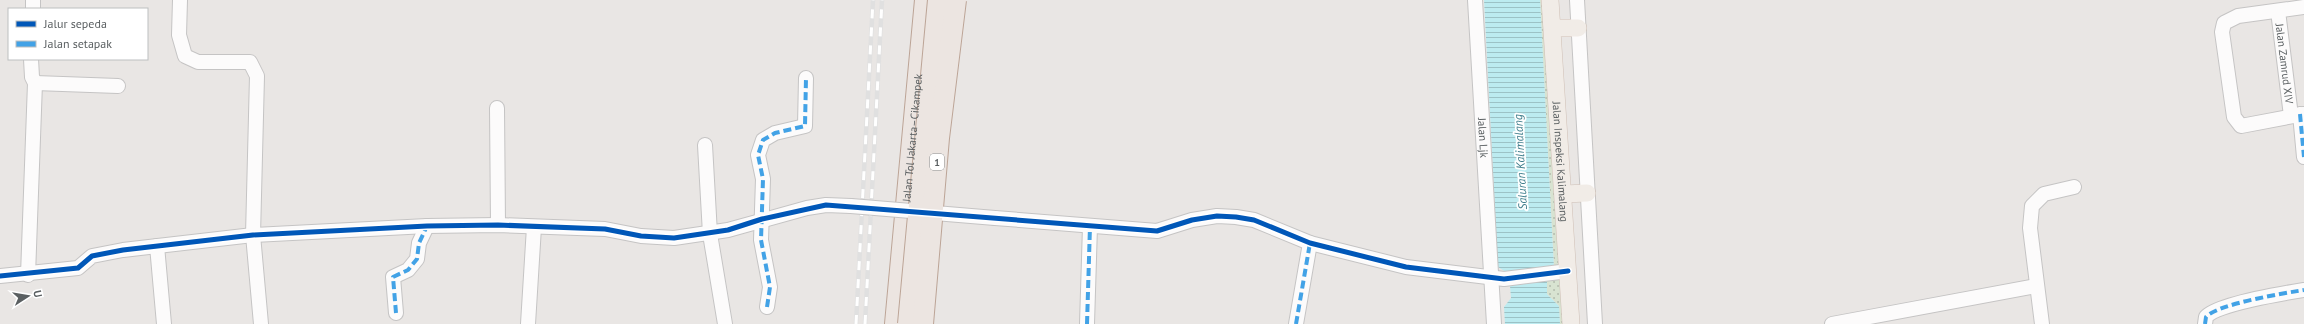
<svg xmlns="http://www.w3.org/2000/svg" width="2304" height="324" viewBox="0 0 2304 324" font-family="'PT Sans',sans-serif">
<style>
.grass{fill:url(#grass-dots)}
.water{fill:url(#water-rules)}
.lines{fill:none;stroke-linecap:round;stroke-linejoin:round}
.minor-casing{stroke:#c5c4c4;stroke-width:16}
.major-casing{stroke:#cfbfb5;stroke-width:18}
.highway-casing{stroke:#bca496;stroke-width:22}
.minor{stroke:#fcfbfb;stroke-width:14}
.major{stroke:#f1ece7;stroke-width:17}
.highway{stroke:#ece5e1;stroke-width:20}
.rail-casing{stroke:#e0e0e0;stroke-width:4.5}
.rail{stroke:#fff;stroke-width:3;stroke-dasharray:9;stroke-linecap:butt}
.minor-bridge-casing{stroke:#c5c4c4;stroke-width:16;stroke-linecap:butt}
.highway-bridge-casing{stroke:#bca496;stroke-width:22;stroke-linecap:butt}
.minor-bridge{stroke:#fcfbfb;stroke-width:14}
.highway-bridge{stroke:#ece5e1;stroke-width:20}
.quiet{stroke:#42a2e6;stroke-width:4;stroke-dasharray:8 4;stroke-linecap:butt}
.cycleway-casing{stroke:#fff;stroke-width:8}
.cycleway{stroke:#0057b8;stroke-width:5}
.labels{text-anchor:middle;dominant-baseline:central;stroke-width:3.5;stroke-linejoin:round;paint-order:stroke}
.shield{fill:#fff;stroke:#8c8f90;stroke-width:1}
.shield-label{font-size:10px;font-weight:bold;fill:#5a5f61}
.street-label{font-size:11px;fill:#5a5f61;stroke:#fff}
.water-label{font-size:12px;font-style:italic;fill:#3f7e8c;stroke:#fff}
</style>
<defs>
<pattern id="grass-dots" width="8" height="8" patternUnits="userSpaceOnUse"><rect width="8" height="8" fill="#d8e3d1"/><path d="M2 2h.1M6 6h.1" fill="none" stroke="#b2bbad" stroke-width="1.8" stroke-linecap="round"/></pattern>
<pattern id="water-rules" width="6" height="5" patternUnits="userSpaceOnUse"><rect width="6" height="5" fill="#bcebf0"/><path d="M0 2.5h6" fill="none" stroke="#9cc2c6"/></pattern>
</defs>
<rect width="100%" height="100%" fill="#e9e6e4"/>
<!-- grass -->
<path class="grass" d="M1540,0H1550L1571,324H1560L1559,306L1547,294V275L1554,267Z"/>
<!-- water -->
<path class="water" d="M1484,0H1540L1554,268L1547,276V294L1559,306L1560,324H1505L1504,307L1511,298L1509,274L1498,267Z"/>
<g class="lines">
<defs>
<g id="minor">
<path d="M180,0L179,35L185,56L198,62H250L257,76L253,235L261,324"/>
<path id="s1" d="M1475,0L1494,324"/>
<path d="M1577,0L1595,324"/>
<path d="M2304,7L2238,16L2224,23L2222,32L2234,117L2241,126L2304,114"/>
<path d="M33,9V0"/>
<path id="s2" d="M2278,11L2291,116"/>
<path d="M35,83L118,86"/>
<path d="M497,108L498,225"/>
<path d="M2300,114L2304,157"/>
<path d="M705,145L710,234L725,324"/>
<path d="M995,218L1157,231L1192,220L1217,216L1236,217L1254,220L1310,243L1406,267L1504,279L1568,271"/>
<path d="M157,246L164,324"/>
<path d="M28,275L35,83L32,77L31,59"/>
<path d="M0,276L78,268L92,256L123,250L253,235L427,226L498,225L605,229L641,236L674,238L728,230L807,208L826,205L851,206"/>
<path d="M767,307L770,287L761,240L763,179L758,155L763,140L775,133L805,126L806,78"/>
<path d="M396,313L393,277L408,270L417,259L419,243L427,226"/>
<path d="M528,324L534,227"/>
<path d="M1087,324L1090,226"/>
<path d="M1296,324L1310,243"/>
<path d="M1832,324L2036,286"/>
<path d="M2042,324L2030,228L2032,206L2044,194L2074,187"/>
<path d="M2205,324L2206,317C2217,304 2285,293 2304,290"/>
</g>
<g id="major">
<path id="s3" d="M1550,0L1571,324"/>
<path d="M1553,28H1578"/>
<path d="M1564,194L1587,193"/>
</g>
<g id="highway">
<path id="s4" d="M895,324L925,0"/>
</g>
</defs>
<!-- minor casing -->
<use href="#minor" class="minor-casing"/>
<!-- major casing -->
<use href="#major" class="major-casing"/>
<!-- highway casing -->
<use href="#highway" class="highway-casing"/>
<!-- minor -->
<use href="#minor" class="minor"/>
<!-- major -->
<use href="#major" class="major"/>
<!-- highway -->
<use href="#highway" class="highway"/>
<defs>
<g id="rail">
<path d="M856,324L873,0"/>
<path d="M865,324L882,0"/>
</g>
</defs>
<!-- rail casing -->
<use href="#rail" class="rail-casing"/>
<!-- rail -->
<use href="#rail" class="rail"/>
<defs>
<path id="minor-bridge" d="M851,206L995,218"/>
<g id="highway-bridge">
<path d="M908,324L938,0"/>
<path d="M923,324L939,138L956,0"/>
</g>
</defs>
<!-- minor-bridge casing -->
<use href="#minor-bridge" class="minor-bridge-casing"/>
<!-- highway-bridge casing -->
<use href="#highway-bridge" class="highway-bridge-casing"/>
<!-- minor-bridge -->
<use href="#minor-bridge" class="minor-bridge"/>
<!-- highway-bridge -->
<use href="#highway-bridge" class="highway-bridge"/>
<!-- quiet -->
<g class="quiet">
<path d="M2300,114L2304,157"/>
<path d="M767,307L770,287L761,240L763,179L758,155L763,140L775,133L805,126L806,78"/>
<path d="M396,313L393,277L408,270L417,259L419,243L427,226"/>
<path d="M1087,324L1090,226"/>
<path d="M1296,324L1310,243"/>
<path d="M2205,324L2206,317C2217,304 2285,293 2304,290"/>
</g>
<defs>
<path id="cycleway" d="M0,276L78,268L92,256L123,250L253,235L427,226L498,225L605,229L641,236L674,238L728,230L762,219L826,205L1157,231L1192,220L1217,216L1236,217L1254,220L1310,243L1406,267L1504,279L1568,271"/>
</defs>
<!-- cycleway casing -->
<use href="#cycleway" class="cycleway-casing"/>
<!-- cycleway -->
<use href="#cycleway" class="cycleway"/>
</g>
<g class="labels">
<!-- shield labels -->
<rect class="shield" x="930" y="154" width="14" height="16" rx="3"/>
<g class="shield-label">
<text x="937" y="162">1</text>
</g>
<!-- street labels -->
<g class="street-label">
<text stroke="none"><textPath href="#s2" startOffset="53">Jalan Zamrud XIV</textPath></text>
<text stroke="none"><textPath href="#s4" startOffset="187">Jalan Tol Jakarta–Cikampek</textPath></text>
<text stroke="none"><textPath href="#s1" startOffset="138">Jalan Ljk</textPath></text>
<text stroke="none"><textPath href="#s3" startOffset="162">Jalan Inspeksi Kalimalang</textPath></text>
</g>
<!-- water labels -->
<g class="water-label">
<text transform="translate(1520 162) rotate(-93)">Saluran Kalimalang</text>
</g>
</g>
<!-- legend -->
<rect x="8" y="8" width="140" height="52" fill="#ffffff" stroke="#bdbfc0"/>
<rect x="16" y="21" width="20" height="6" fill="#0057b8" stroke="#bdbfc0"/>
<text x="44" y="28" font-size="12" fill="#5a5f61">Jalur sepeda</text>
<rect x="16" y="41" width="20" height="6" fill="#42a2e6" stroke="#bdbfc0"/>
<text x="44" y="48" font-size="12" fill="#5a5f61">Jalan setapak</text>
<!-- north arrow -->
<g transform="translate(28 296) rotate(78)" stroke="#ffffff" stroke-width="3" paint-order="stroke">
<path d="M0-3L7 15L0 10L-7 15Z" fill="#5a5f61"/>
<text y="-6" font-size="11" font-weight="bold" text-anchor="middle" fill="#5a5f61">U</text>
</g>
</svg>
